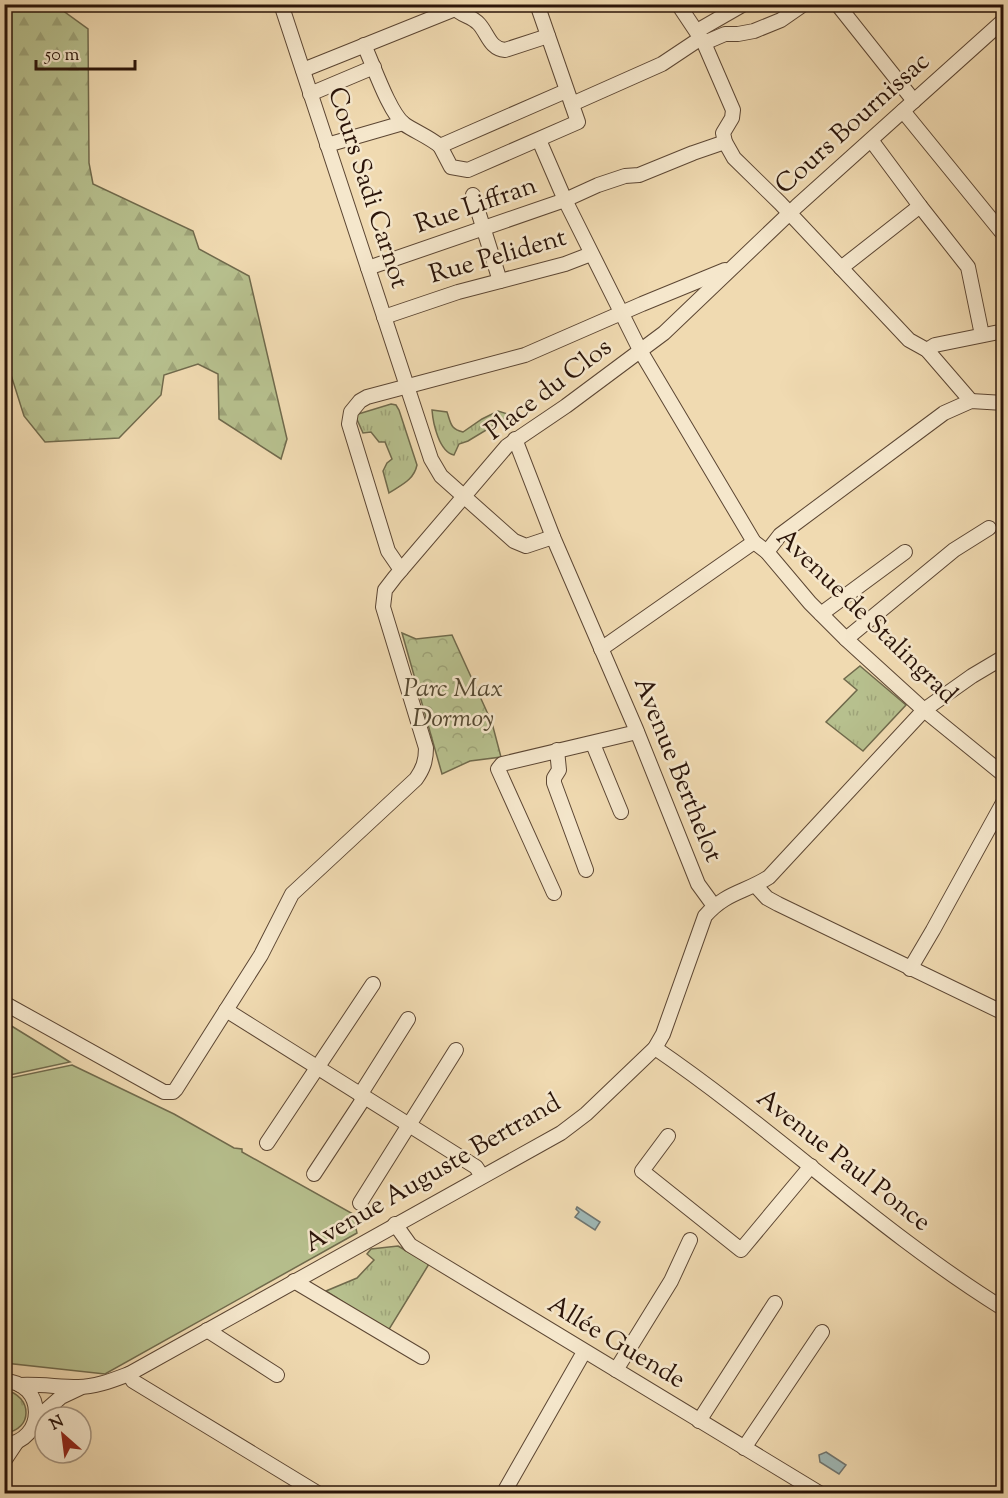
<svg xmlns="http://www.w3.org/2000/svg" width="1008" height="1498" viewBox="0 0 1008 1498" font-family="'Sorts Mill Goudy',serif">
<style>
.grass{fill:url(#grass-tufts);stroke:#706a4c;stroke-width:1.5}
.forest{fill:url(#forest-firs);stroke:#706a4c;stroke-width:1.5}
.park{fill:url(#park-crowns);stroke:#706a4c;stroke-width:1.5}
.pitch{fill:#b7c08e;stroke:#706a4c;stroke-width:1.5}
.water{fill:#9fb8b6;stroke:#707671;stroke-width:1.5}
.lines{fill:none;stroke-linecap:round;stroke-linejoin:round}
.street-casing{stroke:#5c4633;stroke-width:16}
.street{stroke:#f5e7cc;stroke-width:14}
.labels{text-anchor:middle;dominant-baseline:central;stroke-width:5;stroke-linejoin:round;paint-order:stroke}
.street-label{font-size:26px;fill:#2a1409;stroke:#f5e7cc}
.park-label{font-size:26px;font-style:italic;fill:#544831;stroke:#f5e7cc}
</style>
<defs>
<pattern id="grass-tufts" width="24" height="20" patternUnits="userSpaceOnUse" patternTransform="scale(1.5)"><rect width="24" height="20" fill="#b7c08e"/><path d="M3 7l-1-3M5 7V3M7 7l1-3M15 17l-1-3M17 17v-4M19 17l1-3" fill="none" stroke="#9ea479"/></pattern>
<pattern id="forest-firs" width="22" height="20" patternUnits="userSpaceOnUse" patternTransform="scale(1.5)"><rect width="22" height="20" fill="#b7c08e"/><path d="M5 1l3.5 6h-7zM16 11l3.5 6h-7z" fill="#9ea479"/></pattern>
<pattern id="park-crowns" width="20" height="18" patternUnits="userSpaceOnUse" patternTransform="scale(1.5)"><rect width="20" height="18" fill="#b7c08e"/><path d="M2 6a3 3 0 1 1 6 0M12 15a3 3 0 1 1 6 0" fill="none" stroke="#9ea479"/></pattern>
</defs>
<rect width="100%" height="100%" fill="#f0dab1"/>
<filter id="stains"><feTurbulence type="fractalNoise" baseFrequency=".00333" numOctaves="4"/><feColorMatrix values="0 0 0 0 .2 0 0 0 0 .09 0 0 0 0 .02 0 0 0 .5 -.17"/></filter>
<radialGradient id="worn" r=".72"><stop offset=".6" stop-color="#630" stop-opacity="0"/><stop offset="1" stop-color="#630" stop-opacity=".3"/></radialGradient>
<!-- grass -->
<g class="grass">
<path d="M391,404L396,405L399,410L417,465C414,480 401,485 389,493L383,471L387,463L392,459L385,442H379L371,432L363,433L355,415Z"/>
<path d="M432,410L447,412C451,423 450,429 463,432L482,419L498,411L511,415L468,441L459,444L454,455C439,452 433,423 432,410Z"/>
<path d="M860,666L906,705L863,751L826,722L857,690L844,679Z"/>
<path d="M398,1246L429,1264L388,1331L326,1291L357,1278L374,1260L367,1254L371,1249Z"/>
<path d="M5,1390C33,1396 33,1430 5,1433Z"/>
</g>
<!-- forest -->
<path class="forest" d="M4,5H55L88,29L89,163L93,184L193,231L199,249L249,276L287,439L281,459L219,419L218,374L198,364L164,375L161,395L119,438L45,442L24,416L5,356Z"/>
<!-- park -->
<path class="park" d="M402,633L416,639L452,635L492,723L501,757L470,761L442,774Z"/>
<!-- pitch -->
<g class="pitch">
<path d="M5,1022L70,1062L5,1076Z"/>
<path d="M72,1065L174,1114L234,1148L242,1149V1152L353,1214L357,1233L105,1374L5,1363V1079Z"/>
</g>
<!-- water -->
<g class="water">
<path d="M577,1207L600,1222L595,1230L575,1217L579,1212L576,1209Z"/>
<path d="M826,1452L846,1465L839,1474L820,1462L819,1455Z"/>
</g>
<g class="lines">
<defs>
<g id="street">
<path d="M281,4L431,459L441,476L514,541L526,546L553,537"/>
<path d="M452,4C460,17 470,14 479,24C488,34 490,49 505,50L548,36"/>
<path d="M537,4L578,122L468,170L451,167L440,146L566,91"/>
<path d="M678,4L704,43L733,110L732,118L723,133L725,142L734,158L780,203L909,340L927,350L971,401"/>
<path d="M837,4L914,101"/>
<path d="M697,31L744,4"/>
<path d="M704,43L725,34H738L754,31L781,20L804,4"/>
<path d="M364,45C373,64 389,112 404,124C416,132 429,137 440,146"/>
<path d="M303,70L455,9"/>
<path d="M310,94L374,67"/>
<path d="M572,104L662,64L701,38"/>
<path d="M903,111L1004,235"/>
<path d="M539,140L565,200L641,352L754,542L767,552L810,603L846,639L924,710L1004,775"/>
<path d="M871,140L920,206L968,267L982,335"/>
<path d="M327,145L403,123"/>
<path d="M473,195L500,281"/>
<path d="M368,268L565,200L598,185L625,176L639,175L693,153L725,142"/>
<path d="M841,268L920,206"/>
<path d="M384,317L458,292L565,264L591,254"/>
<path d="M927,350L935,345L1004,331"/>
<path d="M515,439L553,537L636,729L698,884L714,906"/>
<path d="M767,552L780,535L944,413L971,401L1004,403"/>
<path d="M401,570L388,551L349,424L351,412L360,401L367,397L525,355L642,304L725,270"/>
<path d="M821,614L905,552"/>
<path d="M846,639L954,550L989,528"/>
<path d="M601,649L754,542"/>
<path d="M593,744L621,812"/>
<path d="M557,750L559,770L554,778V783L586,870"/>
<path d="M756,886L767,898L778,904L1004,1013"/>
<path d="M554,893L498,769L502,764L637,732"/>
<path d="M910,969L933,930L1004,801"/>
<path d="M4,1003L164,1092H173L176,1089L261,955L292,894L416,779C423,769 426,761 426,748L383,607L385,590L395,577L507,446L566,406L664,333L797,206L1004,20"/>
<path d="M226,1010L476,1167L482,1176"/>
<path d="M655,1048C775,1130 880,1232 1004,1309"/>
<path d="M360,1095L408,1019"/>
<path d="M668,1136L642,1171L741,1250L811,1166"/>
<path d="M267,1143L373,984"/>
<path d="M314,1174L364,1098"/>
<path d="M360,1203L456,1050"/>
<path d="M395,1224L410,1245L821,1494"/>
<path d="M294,1281L422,1357"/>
<path d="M207,1330L277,1375"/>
<path d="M616,1370L671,1281L690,1240"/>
<path d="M129,1374L133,1381L319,1494"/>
<path d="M4,1381C46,1382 47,1441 4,1445"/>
<path d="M20,1385C40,1384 59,1387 78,1387C96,1387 113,1380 129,1374L561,1133L586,1114L655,1048L663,1034L705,916C726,892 744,893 769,877L924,710L972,676L1004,657"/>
<path d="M36,1419L61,1397L80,1388"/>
<path d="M699,1421L775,1303"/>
<path d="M744,1448L822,1332"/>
<path d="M4,1461L16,1443"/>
<path d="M503,1494L584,1352"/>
</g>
</defs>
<!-- street casing -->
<use href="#street" class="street-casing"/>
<!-- street -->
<use href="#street" class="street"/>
</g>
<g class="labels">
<!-- street labels -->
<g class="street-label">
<text transform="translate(853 124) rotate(-42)">Cours Bournissac</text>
<text transform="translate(367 188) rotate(72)">Cours Sadi Carnot</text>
<text transform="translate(476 206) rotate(-19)">Rue Liffran</text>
<text transform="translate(498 257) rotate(-16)">Rue Pelident</text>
<text transform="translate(549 390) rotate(-37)">Place du Clos</text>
<text transform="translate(866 617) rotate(44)">Avenue de Stalingrad</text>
<text transform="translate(677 770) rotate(68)">Avenue Berthelot</text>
<text transform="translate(843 1161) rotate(38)">Avenue Paul Ponce</text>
<text transform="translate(433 1174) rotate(-30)">Avenue Auguste Bertrand</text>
<text transform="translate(616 1343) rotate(31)">Allée Guende</text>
</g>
<!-- park labels -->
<g class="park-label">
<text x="453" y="689">Parc Max<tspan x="453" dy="30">Dormoy</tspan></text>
</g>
</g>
<!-- margin -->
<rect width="1008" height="1498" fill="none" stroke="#f0dab1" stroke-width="24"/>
<rect x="6" y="6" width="996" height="1486" fill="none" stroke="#2a1409" stroke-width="3"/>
<rect x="12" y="12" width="984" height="1474" fill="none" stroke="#2a1409" stroke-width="1.5"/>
<!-- north arrow -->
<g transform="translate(63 1435) rotate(332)"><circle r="28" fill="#f5e7cc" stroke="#a4937e" stroke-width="1.5"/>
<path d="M0-4.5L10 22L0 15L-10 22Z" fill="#8f2418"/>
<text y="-9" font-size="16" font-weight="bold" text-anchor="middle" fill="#2a1409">N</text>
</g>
<!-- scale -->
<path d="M36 60v9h99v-9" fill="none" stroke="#2a1409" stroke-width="3"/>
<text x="45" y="60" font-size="18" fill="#2a1409" stroke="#f5e7cc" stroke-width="4.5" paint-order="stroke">50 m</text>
<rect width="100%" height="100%" filter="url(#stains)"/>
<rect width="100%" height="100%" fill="url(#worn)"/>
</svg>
